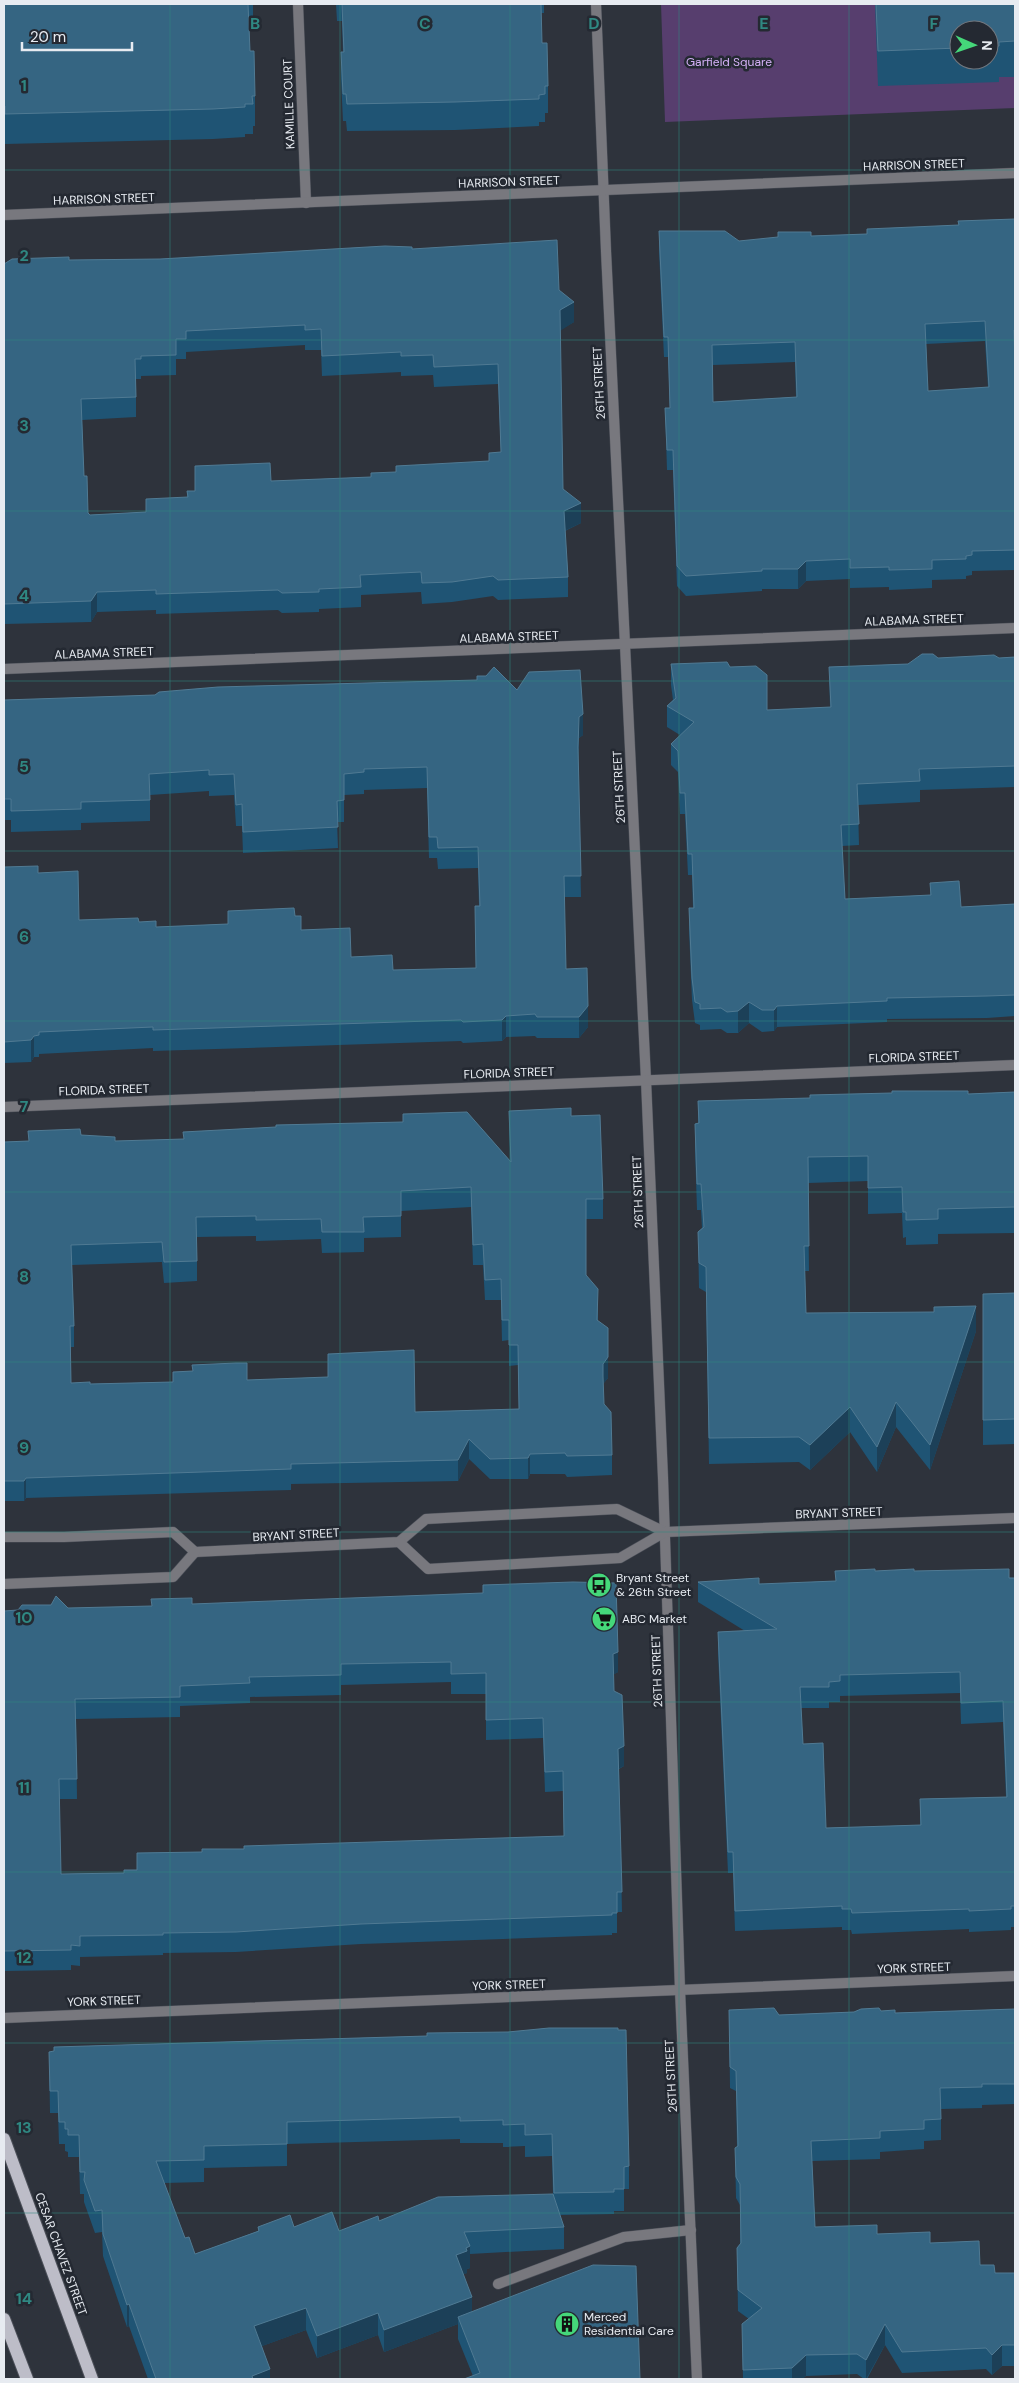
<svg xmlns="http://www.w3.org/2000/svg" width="1019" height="2383" viewBox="0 0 1019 2383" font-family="'DM Sans',sans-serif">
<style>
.green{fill:#573e6e;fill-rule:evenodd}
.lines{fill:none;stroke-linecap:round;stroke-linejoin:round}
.service-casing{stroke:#4c5059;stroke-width:11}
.minor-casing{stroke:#4c5059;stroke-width:11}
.tertiary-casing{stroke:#4c5059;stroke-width:11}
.primary-casing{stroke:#4c5059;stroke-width:14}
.service{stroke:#78787e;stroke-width:10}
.minor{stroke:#78787e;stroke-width:10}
.tertiary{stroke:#78787e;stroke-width:10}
.primary{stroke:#bdbdc8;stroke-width:12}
.wall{fill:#1f5474;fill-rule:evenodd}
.shaded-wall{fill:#1c4058}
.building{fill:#356582;stroke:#507a93;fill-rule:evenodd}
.grid{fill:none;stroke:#2f8882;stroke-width:1;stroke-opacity:0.55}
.labels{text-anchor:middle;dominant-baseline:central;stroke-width:5;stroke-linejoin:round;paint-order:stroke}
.park-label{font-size:12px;fill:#d4b0f7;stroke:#242932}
.street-label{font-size:12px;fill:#e7ebf1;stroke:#242932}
.poi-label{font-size:12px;fill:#e7ebf1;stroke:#242932;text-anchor:start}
.grid-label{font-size:16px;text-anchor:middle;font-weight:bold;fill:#2f8882;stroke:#242932;stroke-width:5;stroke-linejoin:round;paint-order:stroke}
</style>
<rect width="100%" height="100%" fill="#2e333c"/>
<!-- green -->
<path class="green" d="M661,4H1015V108L665,122ZM959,30H989V60H959Z"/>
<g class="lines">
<defs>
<path id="service" d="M498,2284L624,2237L691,2230"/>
<g id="minor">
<path d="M298,4L306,203"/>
<path d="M596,4L606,251L646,1080L663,1478L680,1990L697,2379"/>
<path d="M4,669L1015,628"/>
<path d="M4,1107L1015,1065"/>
<path d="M4,2018L1015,1976"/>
</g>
<g id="tertiary">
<path d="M4,215L1015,173"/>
<path d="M4,1537H64L173,1532L195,1552L399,1542L426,1519L617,1509L665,1532"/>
<path d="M399,1542L428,1569L620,1558L665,1532L1015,1518"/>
<path d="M4,1584L173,1577L195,1552"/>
</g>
<g id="primary">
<path d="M4,2139L92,2379"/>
<path d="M4,2319L27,2379"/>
</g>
</defs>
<!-- service casing -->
<use href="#service" class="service-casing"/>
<!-- minor casing -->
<use href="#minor" class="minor-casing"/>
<!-- tertiary casing -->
<use href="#tertiary" class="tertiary-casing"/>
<!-- primary casing -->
<use href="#primary" class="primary-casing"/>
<!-- service -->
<use href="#service" class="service"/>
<!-- minor -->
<use href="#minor" class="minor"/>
<!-- tertiary -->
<use href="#tertiary" class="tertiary"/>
<!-- primary -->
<use href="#primary" class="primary"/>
</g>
<!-- wall -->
<g class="wall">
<path d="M4,4H253V26H249L250,51L255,96V126H253V134H245V137L213,139L5,144V136H4Z"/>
<path d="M336,4H544V13H541L542,43L548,86V113H545V122H539V126L455,130L347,131L346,121H343L341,79V52H343L342,21H337Z"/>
<path d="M875,4H1015V77H999V82L878,86ZM959,30H989V60H959Z"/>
<path d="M1015,219V570L972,571V575L966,576V579L932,580V588L889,590V587L850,588V579L806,581L798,589H762V591L686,596L677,586L673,470H667L665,408H670L668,357H664L659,251V231L739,241L811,236L867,234L958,225V221ZM985,341L988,387L928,391L926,344ZM795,362L796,397L713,402V365Z"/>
<path d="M412,249L559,290L574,322L560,330L563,489L581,523L565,531L568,577V597L498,600L493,596L452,602L422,604L421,592L361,595V607L319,609V612L282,613L278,610L156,614V610L97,612L91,622L4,624V264L69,260L160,259ZM305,345V350H321L322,376L401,372V376L433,375L434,387L498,384L501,452L489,461L396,472L371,477L271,481L195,466V491H187V497L146,512L90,515L88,513L84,476L82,420L136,417V379H141V376L176,375V359H186V352Z"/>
<path d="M1015,657V787L920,790V802L858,805L859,845L842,846L845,899L930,895V883L961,907L1015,904V1016L987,1018L887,1019V1022L777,1027L774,1031L762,1032L749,1023L738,1033H727L721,1029L700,1030V1025L695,1023L692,1000L689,929V908H693L692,875H688L685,814H680L678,772L671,765V744L680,735L667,727V706L673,700L671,685V664L730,667L767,710L830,707L829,667L908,664L938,658H999Z"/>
<path d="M517,690L583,735L579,738L578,759L581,897H564L566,969L588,1027L579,1038H537L535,1036L506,1037L502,1041L463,1043L461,1041L153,1051V1048L39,1054V1057H34L31,1062L4,1063V867L38,873L79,920L139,922L156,927L228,924V911L295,916L301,930L351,957L393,970L476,968L475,906H479L478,868L438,869L437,858H429L427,788L364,790V794L344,795V822H337L338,848L243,853L242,826H236L234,795L209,796V791L150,795V821L81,823V830L11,832V820H4V700Z"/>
<path d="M1015,1092V1233L938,1234V1244L906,1245V1237L903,1238L902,1213L868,1214V1181L808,1183L809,1271H805L806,1313L976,1331L930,1470L896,1427L877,1472L850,1432L810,1470L799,1462L709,1464L706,1292L699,1288L698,1232L702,1228L701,1210H697L695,1149V1124L698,1123V1101L968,1094Z"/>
<path d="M509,1111L571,1116L603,1199V1219H586V1275L598,1309V1321L608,1378L603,1384L604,1404L612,1455V1475L567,1477L565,1474H530L528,1479H490L469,1459L458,1481L291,1484V1490L26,1498L24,1501H4V1142L28,1141L81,1135L115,1141L510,1161ZM471,1207L473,1265H483L485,1300H501L502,1341L509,1340V1366L518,1365L519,1409L415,1412L328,1354V1377L247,1380L90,1384L71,1383V1347H74V1326L72,1265L162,1262L164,1283L197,1281V1237L256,1236V1241L321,1239L322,1253L364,1252V1238L401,1237V1211Z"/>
<path d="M1015,1293V1444L983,1445V1294Z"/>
<path d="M875,1571H914L1015,1578V1927H1011V1930L969,1932V1929L852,1934L851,1930H842V1927L735,1931L733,1873H728L718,1653V1632L745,1631L698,1602V1582L759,1584L835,1581ZM960,1693L961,1724L1003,1722L1006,1797L920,1799V1825L826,1828L803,1744L801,1708H829V1702H840V1696Z"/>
<path d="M192,1604L618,1672L614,1674V1691L624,1766L619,1769L622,1912H617V1933H612V1935L361,1944L236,1952L163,1953V1955L80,1957V1966L71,1965V1970L4,1971V1611L151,1606ZM451,1682V1694H486V1740L543,1738L545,1792L563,1791L564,1836L244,1849L202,1852L137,1853V1870L124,1873L61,1874L59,1799H77L76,1719L180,1717V1706L250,1703V1697L341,1695V1685Z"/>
<path d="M1015,2009V2104L982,2105V2108L941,2109V2140L924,2141V2149L880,2152V2159L812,2161L815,2227L877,2234L930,2243L980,2265L995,2273H1015V2366H1002L992,2375L986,2369L902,2373L885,2345L867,2379H864L857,2374L806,2376L802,2379H743L742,2324L749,2319L738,2311L737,2248L740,2244V2205L736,2198L735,2148L737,2147L736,2091L730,2088L729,2010L779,2015L881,2011L895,2013Z"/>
<path d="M427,2036L629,2166V2189H624V2211H614V2214L560,2215L564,2227V2249L470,2254V2268L467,2269V2273L463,2274L472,2311L640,2379L473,2376L458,2339V2324L384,2352L378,2335L317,2358L306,2330L262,2346L270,2379H148L129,2326L127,2327L103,2256L102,2232L95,2233L84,2202V2194H80L79,2157H68V2152L65,2151V2144H59L58,2113H50L49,2052L54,2051V2047ZM460,2139V2143H503V2147L525,2146V2157L552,2156L553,2194L379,2221L339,2231L294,2227H258V2231L195,2254L185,2238L164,2183L204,2182V2168L287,2166V2144Z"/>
</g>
<!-- shaded-wall -->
<g class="shaded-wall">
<path d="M574,302V322L560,331V310Z"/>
<path d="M581,503V523L564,531V511Z"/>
<path d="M806,561V581L798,589V569Z"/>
<path d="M97,592V612L91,622V601Z"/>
<path d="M583,714V735L579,738L578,769L579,717Z"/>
<path d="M749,1002V1023L738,1033V1011Z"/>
<path d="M588,1006V1027L579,1038V1017Z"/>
<path d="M777,1006V1027L774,1031V1010Z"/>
<path d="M506,1016V1037L502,1041V1020Z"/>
<path d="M34,1036V1057L31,1062V1040Z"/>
<path d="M976,1306V1331L930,1470V1445Z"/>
<path d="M608,1357V1378L603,1384V1396V1364Z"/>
<path d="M896,1402V1427L877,1472V1447Z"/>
<path d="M850,1407V1432L810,1470V1445Z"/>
<path d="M469,1439V1459L458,1481V1460Z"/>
<path d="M530,1454V1474L528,1479V1458Z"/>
<path d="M26,1478V1498L24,1501V1481Z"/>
<path d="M618,1652V1672L613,1675V1654Z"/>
<path d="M624,1746V1766L618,1769V1749Z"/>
<path d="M470,2246V2268L467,2269V2273L456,2277V2255L466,2248Z"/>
<path d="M472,2297V2319L458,2317V2324L384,2352V2330Z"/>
<path d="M129,2304V2326L127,2327V2305Z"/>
<path d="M306,2308V2330L254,2349V2326Z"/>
<path d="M378,2313V2335L317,2358V2336Z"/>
<path d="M885,2324V2345L866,2379V2360Z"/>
<path d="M1002,2345V2366L992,2375V2355Z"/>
<path d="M806,2355V2376L802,2379H792V2368Z"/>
<path d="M270,2369V2379H252V2376Z"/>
</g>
<!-- building -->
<g class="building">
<path d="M4,4H248L250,51H254L255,96H252L253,104H245V107L213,109L5,114V106H4Z"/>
<path d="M342,4H541L542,43H547L548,86H545V94L539,95V99L455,102L347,104L346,94H343L341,52H344Z"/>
<path d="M876,4H1015V41L999,42V46L989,47V30H959V48L878,51Z"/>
<path d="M1015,219V330H1014L1015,368V550L972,551V555L966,556V559L932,560V569L889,570V567L850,568V559L806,561L798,569H762V571L686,576L677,566L673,450H667L665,408H670L668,337H664L659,231H725L739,241L778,237V232H811V236L867,234V229L959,225L958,221ZM985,321L989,387L928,391L925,324ZM795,342L797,397L713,402L712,345Z"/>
<path d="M557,240L559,290L574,302L560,310L563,489L581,503L564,511L568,577L498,580L493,576L452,582L422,583L421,572L360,575L361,587L319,589V592L282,593L278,590L156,594V590L97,592L91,601L4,604V264L12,259L69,257V260L160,259L385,246L412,247V249ZM305,325V330L321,329L322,356L401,352V356L433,355L434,367L498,364L501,452L489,453V461L396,466V472L371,473V477L271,481L270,463L195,466V491H187L188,497L146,499V512L90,515L88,513L87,476H84L81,399L136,397L135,359H141V356L176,355V339H186V331Z"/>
<path d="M922,654H933L938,658L994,655L999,658L1015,657V766L919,769L920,781L857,784L859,824L841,825L845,899L931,895L930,883L959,881L961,907L1015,904V995L987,996L887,998V1001L777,1006L774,1010H762L749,1002L738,1011L727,1012L721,1008L700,1009V1004L695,1002L692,978L689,908H694L692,854H688L685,793H680L678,751L671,744L694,722L667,706L676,698L671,664L727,662L730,667L756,666L767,675V710L831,707L829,667L908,664Z"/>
<path d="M494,667L517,690L529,672L580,670L583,714L579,717L578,747L581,876H564L566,969L587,968L588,1006L579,1017H537L535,1014L506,1016L502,1020L463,1022L461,1020L153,1030V1027L39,1032V1035L34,1036L31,1040L4,1042V867L38,866V873L78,871L79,920L138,918L139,922L156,921V927L228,924V911L294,908L295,916H301V930L350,928L351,957L392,955L393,970L476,968L475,906H480L478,847L438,848L437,837H429L427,767L364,769V772L344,774V800L337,801L338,827L243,832L242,804L236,805L234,774L209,775V770L149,774L150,800L81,802V809L11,811V799H4V700L155,695L159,692L218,687L477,680V676H486Z"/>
<path d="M892,1091H968V1094L1015,1092V1207L938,1209V1219L906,1220V1212H903L902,1187L868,1188V1156L808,1157L809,1246H804L806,1313L934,1312V1307L976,1306L930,1445L896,1402L877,1447L850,1407L810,1445L799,1437L709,1438L706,1267L699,1263L698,1232L704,1227L701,1184H697L695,1124L699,1123L698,1101L810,1098V1095L892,1093Z"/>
<path d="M571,1108V1116L600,1115L603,1199H586V1275L598,1289L597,1320L608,1328V1357L603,1364V1376L604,1404L611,1412L612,1455L567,1456L565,1453L530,1454L528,1458L490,1459L469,1439L458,1460L291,1464V1469L26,1478L24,1481H4V1142L29,1141L28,1131L80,1129L81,1135L115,1137V1141L184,1139L183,1132L276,1127V1125L403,1122V1114L467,1112L511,1162L509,1111ZM471,1187L473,1245L483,1244L485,1280L501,1279L502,1320H509V1345H518L519,1409L415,1412L414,1350L328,1354V1377L247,1380V1363H236L192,1365L193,1371L173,1372V1382L90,1384V1382L71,1383L70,1326H74L71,1245L162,1242L164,1262L197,1261L196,1217L256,1216V1220L321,1219L322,1232H364L363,1217L401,1216V1191Z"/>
<path d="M1015,1293V1419L983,1420V1294Z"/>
<path d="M875,1569V1571L914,1569V1571L1009,1569V1578H1015V1906H1011V1909L969,1911V1909L852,1913L851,1909H842V1906L735,1911L733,1852H728L718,1632L777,1629L698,1582L759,1578V1584L836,1581L835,1571ZM960,1672L961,1703L1003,1701L1007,1797L920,1799L921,1825L826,1828L823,1743L803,1744L800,1687H829V1682L840,1681V1675Z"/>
<path d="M573,1582L616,1583L618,1652L613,1654L614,1691L622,1695L624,1746L618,1749L622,1892H617V1913H612V1915L361,1924L236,1932L163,1933V1935L80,1936V1946L71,1945V1950L4,1951V1611L18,1610L22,1605H51L56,1596L68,1608L152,1606L151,1599L192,1598V1604L483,1593V1585ZM451,1662V1674L486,1673V1720L543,1718L545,1772L563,1771L564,1836L244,1846V1849H202V1852L137,1853V1870H124V1873L61,1874L59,1779H77L75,1699L180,1697V1686L250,1683L249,1677L341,1675V1664Z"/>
<path d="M774,2008L779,2015L854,2012L861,2009L879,2008L881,2011L895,2010V2013L1015,2009V2084H982V2087L940,2088L941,2119L924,2120V2129L880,2131V2138L811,2141L815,2227L877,2225V2234L930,2232V2243L979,2241L980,2265H994L995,2273H1015V2345H1002L992,2355L986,2348L902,2352L885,2324L866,2360L857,2354L806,2355L792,2368L743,2370L742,2324L762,2308L738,2290L737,2248L741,2243L740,2184L736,2177L735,2148L738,2146L736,2071L730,2067L729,2010Z"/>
<path d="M549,2028H618V2030H626L629,2166L624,2167V2189H614V2192L554,2193L552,2134L525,2135V2124L503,2125V2120L460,2121V2117L287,2122V2144L204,2146V2160L156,2161L185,2238L189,2237L195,2254L259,2231L258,2227L290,2215L294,2227L332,2212L339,2231L378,2216L379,2221L438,2197L553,2194L564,2227L464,2232L470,2246L466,2248L467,2251L456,2255L472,2297L384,2330L378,2313L317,2336L306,2308L254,2326L270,2369L252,2376L253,2379H156L129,2304L127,2305L103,2234L102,2210L95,2211L84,2180L85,2172H80L79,2135H68V2129H65V2122H59L58,2091H50L49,2052L54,2051V2047L427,2036V2033L508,2032Z"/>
<path d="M593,2265L636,2266L640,2379H464L480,2373L458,2317Z"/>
</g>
<!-- grid -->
<path class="grid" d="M170,4V2379M340,4V2379M510,4V2379M679,4V2379M849,4V2379M4,170H1015M4,340H1015M4,511H1015M4,681H1015M4,851H1015M4,1021H1015M4,1192H1015M4,1362H1015M4,1532H1015M4,1702H1015M4,1872H1015M4,2043H1015M4,2213H1015"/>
<!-- icons -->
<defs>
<symbol id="bus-disc" viewBox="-11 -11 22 22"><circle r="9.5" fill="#45d77a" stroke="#242932"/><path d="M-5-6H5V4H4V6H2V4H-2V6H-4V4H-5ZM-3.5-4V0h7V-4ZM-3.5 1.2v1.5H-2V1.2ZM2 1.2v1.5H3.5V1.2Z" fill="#111"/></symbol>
<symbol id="supermarket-disc" viewBox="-11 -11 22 22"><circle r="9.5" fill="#45d77a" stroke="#242932"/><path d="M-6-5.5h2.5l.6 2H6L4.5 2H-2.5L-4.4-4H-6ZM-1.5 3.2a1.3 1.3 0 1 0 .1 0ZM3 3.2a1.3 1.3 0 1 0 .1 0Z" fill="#111"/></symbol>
<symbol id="building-disc" viewBox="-11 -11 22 22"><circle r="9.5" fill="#45d77a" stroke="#242932"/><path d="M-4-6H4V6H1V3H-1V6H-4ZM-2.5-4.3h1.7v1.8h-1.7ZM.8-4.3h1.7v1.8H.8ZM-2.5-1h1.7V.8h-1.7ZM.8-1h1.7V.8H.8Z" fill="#111"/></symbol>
</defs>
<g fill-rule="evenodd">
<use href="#bus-disc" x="585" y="1571" width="28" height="28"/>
<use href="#supermarket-disc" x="590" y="1605" width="28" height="28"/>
<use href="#building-disc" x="553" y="2310" width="28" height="28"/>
</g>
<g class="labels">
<!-- park labels -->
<g class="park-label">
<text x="729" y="62">Garfield Square</text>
</g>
<!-- street labels -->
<g class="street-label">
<text transform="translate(289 104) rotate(-92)">KAMILLE COURT</text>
<text transform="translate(914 165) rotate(-2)">HARRISON STREET</text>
<text transform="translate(509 182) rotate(-2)">HARRISON STREET</text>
<text transform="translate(104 199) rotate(-2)">HARRISON STREET</text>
<text transform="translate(599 383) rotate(-93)">26TH STREET</text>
<text transform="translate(914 620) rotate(-2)">ALABAMA STREET</text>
<text transform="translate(509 637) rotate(-2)">ALABAMA STREET</text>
<text transform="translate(104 653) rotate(-2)">ALABAMA STREET</text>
<text transform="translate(619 787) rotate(-93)">26TH STREET</text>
<text transform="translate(914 1057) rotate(-2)">FLORIDA STREET</text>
<text transform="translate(509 1073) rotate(-2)">FLORIDA STREET</text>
<text transform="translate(104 1090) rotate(-2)">FLORIDA STREET</text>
<text transform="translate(638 1192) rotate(-92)">26TH STREET</text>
<text transform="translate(839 1513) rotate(-2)">BRYANT STREET</text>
<text transform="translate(296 1535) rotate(-3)">BRYANT STREET</text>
<text transform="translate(657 1671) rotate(-92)">26TH STREET</text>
<text transform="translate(914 1968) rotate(-2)">YORK STREET</text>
<text transform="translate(509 1985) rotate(-2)">YORK STREET</text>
<text transform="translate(104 2001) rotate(-2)">YORK STREET</text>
<text transform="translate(671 2076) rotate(-93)">26TH STREET</text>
<text transform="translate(61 2254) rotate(70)">CESAR CHAVEZ STREET</text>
</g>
<!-- poi labels -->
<g class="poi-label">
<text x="616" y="1578">Bryant Street<tspan x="616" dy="14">&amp; 26th Street</tspan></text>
<text x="622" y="1619">ABC Market</text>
<text x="584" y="2317">Merced<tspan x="584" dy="14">Residential Care</tspan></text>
</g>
</g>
<g class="grid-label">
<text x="255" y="29">B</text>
<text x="425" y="29">C</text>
<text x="594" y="29">D</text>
<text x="764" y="29">E</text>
<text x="934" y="29">F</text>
<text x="24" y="91">1</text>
<text x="24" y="261">2</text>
<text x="24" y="431">3</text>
<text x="24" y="601">4</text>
<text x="24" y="772">5</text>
<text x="24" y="942">6</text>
<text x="24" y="1112">7</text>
<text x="24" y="1282">8</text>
<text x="24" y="1453">9</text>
<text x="24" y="1623">10</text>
<text x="24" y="1793">11</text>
<text x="24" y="1963">12</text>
<text x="24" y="2133">13</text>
<text x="24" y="2304">14</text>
</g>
<!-- border -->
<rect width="1019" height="2383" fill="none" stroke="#e7ebf1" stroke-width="10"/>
<!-- north arrow -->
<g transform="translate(974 45) rotate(92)"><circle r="24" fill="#242932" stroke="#72777e"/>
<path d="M0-4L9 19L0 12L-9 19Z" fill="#45d77a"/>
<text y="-8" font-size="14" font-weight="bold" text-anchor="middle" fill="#e7ebf1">N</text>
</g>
<!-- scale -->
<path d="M22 42v8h110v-8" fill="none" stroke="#e7ebf1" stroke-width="2.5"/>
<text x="30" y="42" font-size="15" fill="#e7ebf1" stroke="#242932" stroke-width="4" paint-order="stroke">20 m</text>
</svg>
